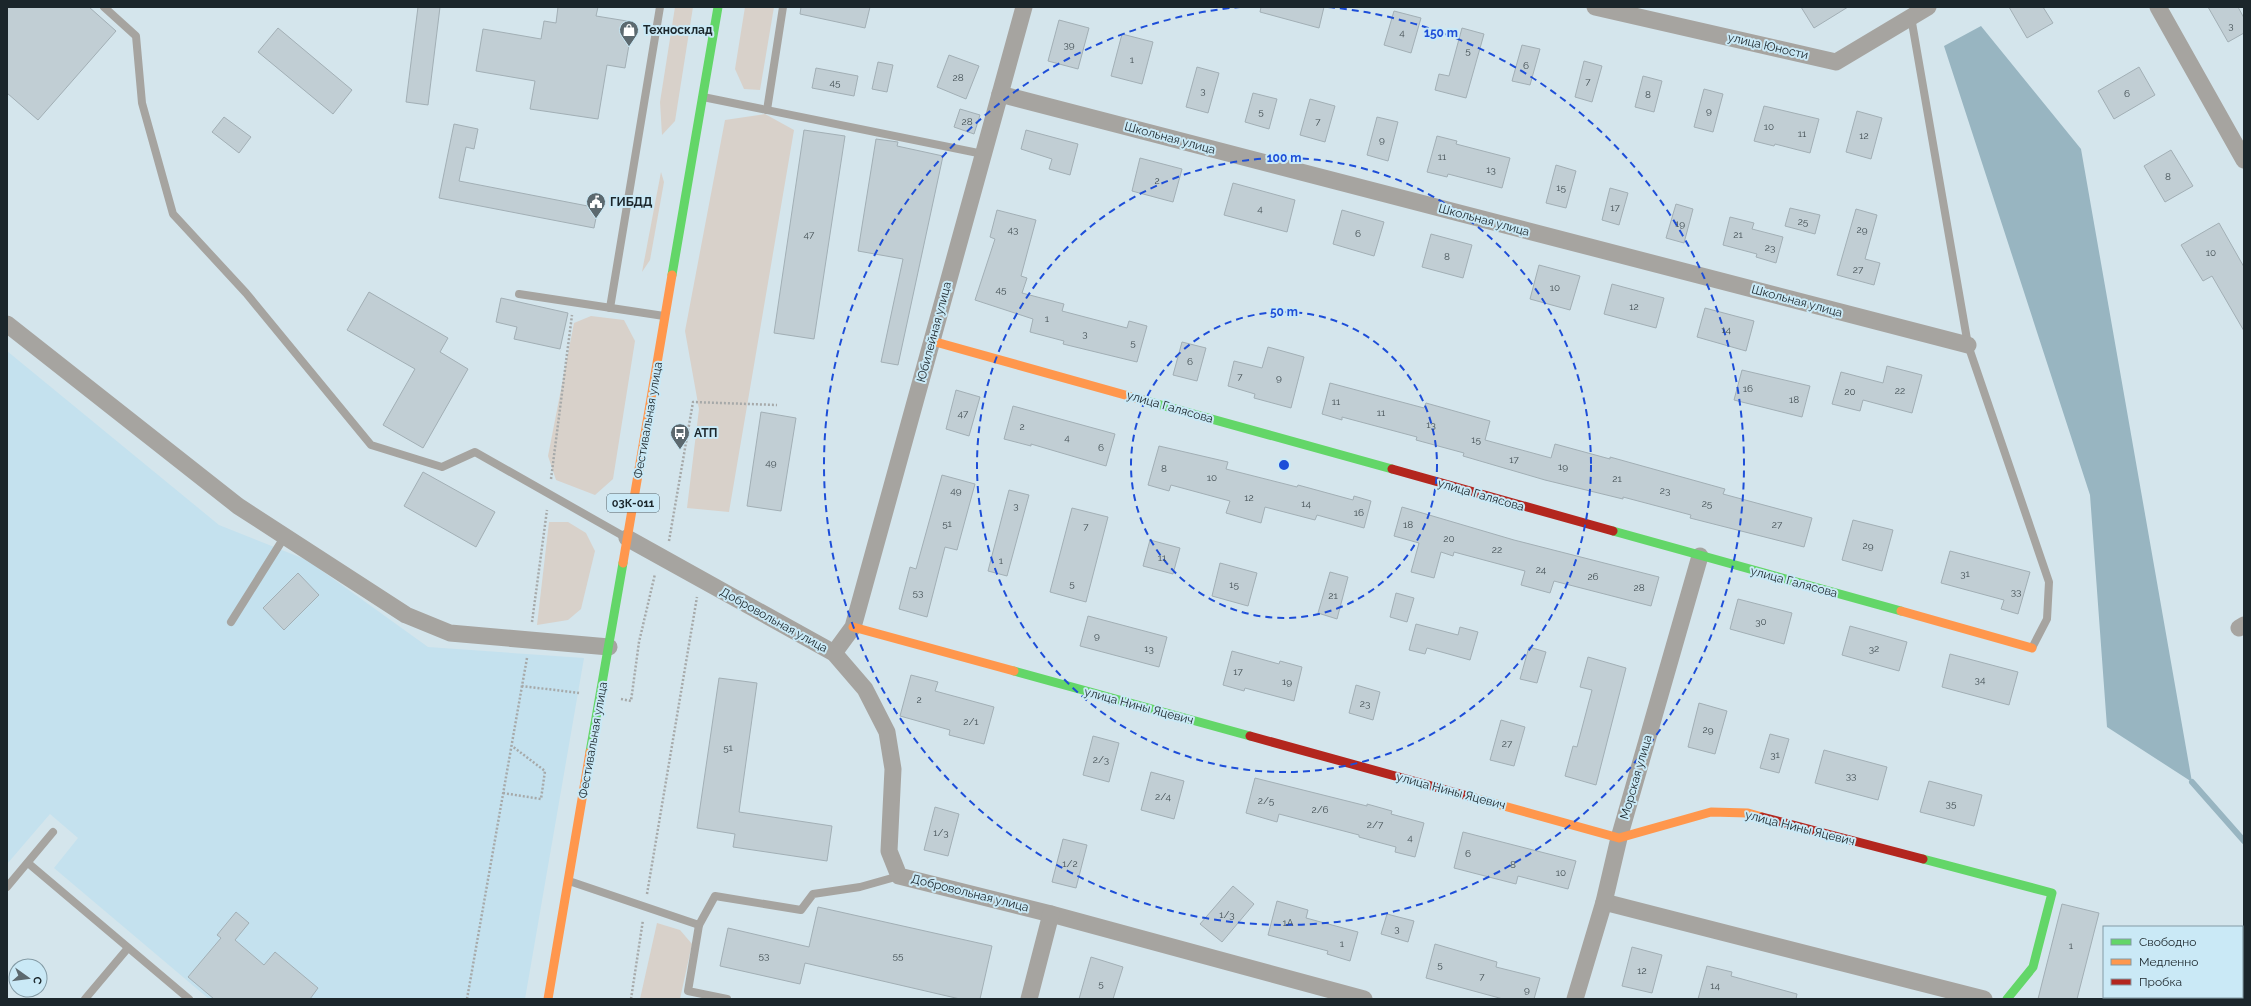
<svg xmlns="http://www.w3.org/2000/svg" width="2251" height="1006" viewBox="0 0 2251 1006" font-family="Raleway,sans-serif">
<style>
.built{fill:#c4e1ee}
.green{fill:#d8d1ca}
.water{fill:#98b5c1}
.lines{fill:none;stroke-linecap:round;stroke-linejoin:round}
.stream{stroke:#98b5c1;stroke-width:6}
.building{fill:#c1ced4;stroke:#a2afb5}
.path{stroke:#a6a9a9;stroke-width:2.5;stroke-dasharray:2 2;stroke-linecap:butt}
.lane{stroke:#a6a4a0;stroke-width:8}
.street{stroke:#a6a4a0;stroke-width:17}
.fast{stroke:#63d668;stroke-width:9}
.slow{stroke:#ff974d;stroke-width:9}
.jam{stroke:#b3261e;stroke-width:9}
.ring{fill:none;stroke:#1d4ed8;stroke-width:2;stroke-dasharray:7 5}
.labels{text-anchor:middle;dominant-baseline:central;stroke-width:4;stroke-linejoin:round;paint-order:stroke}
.number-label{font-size:10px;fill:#445055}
.shield{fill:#cae9f6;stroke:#506068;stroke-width:1}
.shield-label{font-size:11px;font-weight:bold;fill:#1b262b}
.poi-label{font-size:12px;font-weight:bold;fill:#1b262b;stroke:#cae9f6;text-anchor:start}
.street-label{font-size:12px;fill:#1b262b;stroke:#cae9f6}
.centre{fill:#1d4ed8;stroke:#cae9f6;stroke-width:2}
.ring-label{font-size:12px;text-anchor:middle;font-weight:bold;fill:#1d4ed8;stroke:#cae9f6;stroke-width:4;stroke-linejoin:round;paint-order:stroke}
</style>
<rect width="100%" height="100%" fill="#d4e5ec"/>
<!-- built -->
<path class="built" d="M7,351L219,525L307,560L428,647L584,658L525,999H209L54,868L78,838L50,814L7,864Z"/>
<!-- green -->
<g class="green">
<path d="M675,7H693L675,121L662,135L660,102Z"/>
<path d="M745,7H774L760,90L744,89L735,69Z"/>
<path d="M765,114L794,130L729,512L687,508L699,409L685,331L725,120Z"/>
<path d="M661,172L664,182L650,260L642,272Z"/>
<path d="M591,316L624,320L635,341L613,479L595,495L556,480L548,456L574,323Z"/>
<path d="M549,522H568L586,533L595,551L581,609L568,620L537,625Z"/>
<path d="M657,923L680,930L692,944L680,999H640Z"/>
</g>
<!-- water -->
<path class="water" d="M1981,26L2081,149L2192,782L2107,727L2090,495L1944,46Z"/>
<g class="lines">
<!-- stream -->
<path class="stream" d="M2192,782L2244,841"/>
</g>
<!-- building -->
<g class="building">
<path d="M7,7H89L116,31L38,120L7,93Z"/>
<path d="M418,7H440L428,105L406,102Z"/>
<path d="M558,7H598L596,16L633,22L625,68L607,65L598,119L530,109L535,81L476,71L483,29L541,39L544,21L556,23Z"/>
<path d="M801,7H870L865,28L800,14Z"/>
<path d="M1261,7H1324L1319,28L1260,12Z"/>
<path d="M1801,7H1848L1814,28Z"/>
<path d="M2009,7H2043L2053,23L2027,38Z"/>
<path d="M2208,7H2238L2244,18V33L2228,42Z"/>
<path d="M1394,11L1421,18L1411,53L1384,45Z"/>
<path d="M1059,20L1089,28L1078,69L1048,61Z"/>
<path d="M278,28L352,90L333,114L258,52Z"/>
<path d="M1462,28L1484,34L1466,98L1435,90L1439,74L1449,76Z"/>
<path d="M1122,34L1153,42L1142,84L1111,76Z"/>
<path d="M1522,45L1540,49L1530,85L1512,81Z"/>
<path d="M949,55L979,66L966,99L937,87Z"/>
<path d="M1584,61L1602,66L1592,102L1575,97Z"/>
<path d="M878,62L893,65L887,92L872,89Z"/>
<path d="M1197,67L1219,73L1208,113L1186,107Z"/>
<path d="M2139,67L2155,95L2114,119L2098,91Z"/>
<path d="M816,68L858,76L854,96L812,88Z"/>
<path d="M1643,76L1662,81L1654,112L1635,107Z"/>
<path d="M1704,89L1723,94L1713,132L1694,127Z"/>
<path d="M1253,93L1277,99L1269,129L1245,122Z"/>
<path d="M1310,99L1335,106L1325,142L1300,135Z"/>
<path d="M1764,106L1819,119L1810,153L1775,144L1774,146L1754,141Z"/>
<path d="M960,109L980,115L974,134L954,127Z"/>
<path d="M1857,111L1882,118L1871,159L1846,152Z"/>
<path d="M224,117L251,137L239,153L212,132Z"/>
<path d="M1377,117L1398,122L1388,161L1367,155Z"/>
<path d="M454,124L478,129L474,149L466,147L459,181L598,208L594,228L439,198Z"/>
<path d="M804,130L845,136L814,339L774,333Z"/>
<path d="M1026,130L1078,144L1070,175L1049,169L1052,159L1021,149Z"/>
<path d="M1437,136L1457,141L1456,144L1510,158L1502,188L1448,174L1447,177L1427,172Z"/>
<path d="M876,139L898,142L897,146L943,156L898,365L881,362L903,259L858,251Z"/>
<path d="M2171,150L2193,186L2165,202L2144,166Z"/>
<path d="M1140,158L1182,169L1173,202L1132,191Z"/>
<path d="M1556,165L1576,171L1566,208L1546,203Z"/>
<path d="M1233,183L1295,200L1287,232L1224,215Z"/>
<path d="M1610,188L1628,193L1619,225L1602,220Z"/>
<path d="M1676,204L1693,209L1684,243L1666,238Z"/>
<path d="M1790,208L1820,215L1815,234L1785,226Z"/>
<path d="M1856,209L1877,215L1865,259L1880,263L1874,285L1837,275Z"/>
<path d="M997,210L1036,220L1021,276L1027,278L1022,293L1064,304L1062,311L1127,328L1129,321L1147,326L1137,362L1063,344L1064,341L1030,332L1033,319L975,300L995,239L990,237Z"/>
<path d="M1342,210L1384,222L1374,256L1333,244Z"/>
<path d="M1730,217L1754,223L1752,229L1783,237L1776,263L1756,257L1757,254L1723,245Z"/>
<path d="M2219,223L2244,267V331L2212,276L2203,281L2181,245Z"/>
<path d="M1431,234L1472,245L1463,278L1422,267Z"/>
<path d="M1539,265L1580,276L1570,310L1530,299Z"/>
<path d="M1612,284L1664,298L1656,328L1604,314Z"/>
<path d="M369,292L448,338L440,352L468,369L423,448L383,425L415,369L347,330Z"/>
<path d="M501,298L568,313L560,349L514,339L517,327L496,322Z"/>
<path d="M1705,308L1754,321L1746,351L1697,337Z"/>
<path d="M1182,342L1206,348L1197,381L1173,375Z"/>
<path d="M1268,347L1304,357L1291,408L1254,398L1255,394L1228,386L1234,361L1262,368Z"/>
<path d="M1887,366L1922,375L1912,413L1863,400L1860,411L1832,404L1841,372L1883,383Z"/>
<path d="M1742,370L1810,386L1802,417L1734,400Z"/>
<path d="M1330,383L1424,408L1426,403L1490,421L1485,440L1551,458L1555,444L1610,459V457L1725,489L1723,494L1812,518L1804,547L1690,518L1691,515L1623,497V499L1545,480L1463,456L1464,453L1416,440L1417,437L1342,417V420L1322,414Z"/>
<path d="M956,390L980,397L969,436L946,429Z"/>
<path d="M1013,406L1115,434L1106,466L1031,444V446L1004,439Z"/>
<path d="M761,412L796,418L781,511L747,506Z"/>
<path d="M1159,446L1228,462L1226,469L1297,487L1298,485L1353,500L1354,496L1371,501L1364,528L1317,515L1315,520L1265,507L1261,523L1226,513L1230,501L1171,485L1169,491L1148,485Z"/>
<path d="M423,472L495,512L476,547L404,506Z"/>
<path d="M942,475L975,484L957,550L945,547L927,617L899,609L910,567L916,569Z"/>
<path d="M1009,490L1029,495L1007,576L988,571Z"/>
<path d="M1402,507L1514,540L1659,577L1651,606L1554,581L1550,593L1521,585L1525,571L1454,552L1453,556L1441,552L1434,578L1411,572L1419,543L1394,536Z"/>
<path d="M1072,508L1108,517L1086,602L1050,592Z"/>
<path d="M1853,520L1893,530L1882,571L1842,560Z"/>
<path d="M1150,540L1180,548L1173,574L1143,566Z"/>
<path d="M1950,551L2030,572L2018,614L2001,609L2004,600L1941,583Z"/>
<path d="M1220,563L1257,573L1248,606L1212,596Z"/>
<path d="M1330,572L1348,577L1337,619L1318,613Z"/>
<path d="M298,573L319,595L284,630L263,608Z"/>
<path d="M1396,593L1414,598L1407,622L1390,617Z"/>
<path d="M1738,599L1792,613L1784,644L1730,629Z"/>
<path d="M1088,616L1167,637L1159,667L1080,646Z"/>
<path d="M1416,624L1458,635L1460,627L1478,632L1470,660L1427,648L1425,654L1409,650Z"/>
<path d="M1850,626L1907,642L1899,671L1842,655Z"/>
<path d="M1529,647L1546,652L1537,683L1520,679Z"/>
<path d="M1232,651L1279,664L1280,661L1302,667L1294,701L1245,688L1244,691L1223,685Z"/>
<path d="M1950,654L2018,672L2009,705L1942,687Z"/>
<path d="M1588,657L1626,668L1596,785L1565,776L1573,746L1577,747L1592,690L1580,687Z"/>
<path d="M911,675L938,682L935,691L994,707L984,744L949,735L950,730L900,716Z"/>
<path d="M719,678L757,683L739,812L832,826L827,861L733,847L735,834L697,828Z"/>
<path d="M1356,685L1380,692L1373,720L1349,713Z"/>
<path d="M1699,703L1727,711L1715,754L1688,747Z"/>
<path d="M1501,720L1525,727L1514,766L1490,760Z"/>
<path d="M1770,734L1789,739L1779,773L1760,768Z"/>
<path d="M1093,736L1119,743L1109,782L1083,775Z"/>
<path d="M1824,750L1887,767L1878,800L1815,783Z"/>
<path d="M1151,772L1184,781L1174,819L1141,810Z"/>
<path d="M1255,778L1367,806V804L1392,811L1391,814L1424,823L1415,857L1395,852L1396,847L1359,837V835L1279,814L1277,822L1246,813Z"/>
<path d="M1929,781L1982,795L1974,826L1920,812Z"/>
<path d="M935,807L959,814L948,856L924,850Z"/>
<path d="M1463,832L1576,861L1568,889L1518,876L1516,884L1454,868Z"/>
<path d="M1063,839L1087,845L1076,888L1052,882Z"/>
<path d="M1233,886L1254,904L1222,942L1200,924Z"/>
<path d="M1277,901L1308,910L1306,918L1358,932L1350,961L1327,954L1328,951L1268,935Z"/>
<path d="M2062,904L2099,913L2077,999H2038Z"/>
<path d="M818,907L992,946L980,999H960L805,963L800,984L720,966L728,928L809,947Z"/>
<path d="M236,912L249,923L235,940L264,965L275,952L318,988L310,999H214L188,977L221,938L217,935Z"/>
<path d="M1387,914L1414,921L1408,942L1381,934Z"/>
<path d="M1435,944L1497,962L1496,967L1540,978L1534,999H1503L1426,978Z"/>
<path d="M1632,947L1662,955L1652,993L1622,986Z"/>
<path d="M1091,957L1123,967L1113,999H1079Z"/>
<path d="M1707,966L1732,972L1731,976L1797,994L1796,999H1698Z"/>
</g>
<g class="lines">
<!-- path -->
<g class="path">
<path d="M551,479L572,315"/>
<path d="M669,541L693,402L777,405"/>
<path d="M532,622L547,510"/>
<path d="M527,658L522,686L579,693"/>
<path d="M621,699L631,701L639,642L655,574"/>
<path d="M503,793L541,799L545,771L512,746"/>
<path d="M647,894L697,597"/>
<path d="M467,999L522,686"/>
<path d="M631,999L643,920"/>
</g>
<!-- lane -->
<g class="lane">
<path d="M104,7L136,36L142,103L173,214L246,293L371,445L442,467L475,452L625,537"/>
<path d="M1911,17L1968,345L2049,582L2047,619L2032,648"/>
<path d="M703,97L983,154"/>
<path d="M767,110L783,7"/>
<path d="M519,294L664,316"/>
<path d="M610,308L660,7"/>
<path d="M231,622L285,536"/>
<path d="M28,863L189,999"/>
<path d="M569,881L699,925L715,896L801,910L813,894L860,887L899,876"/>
<path d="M7,887L53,832"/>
<path d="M699,925L688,991L727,999"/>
<path d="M85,999L128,948"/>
</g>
<!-- street -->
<g class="street">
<path d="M1595,7L1836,62L1928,7"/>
<path d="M2158,7L2244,160"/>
<path d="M1000,94L1968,345"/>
<path d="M7,324L238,506L406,615L450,633L609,647"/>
<path d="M627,538L834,653L865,689L887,732L893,769L889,851L899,876L1051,914L1364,999"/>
<path d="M2239,628L2244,625"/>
<path d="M834,653L853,627L1024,7"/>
<path d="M1604,902L1984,999"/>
<path d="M1029,999L1051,914"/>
<path d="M1575,999L1604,902L1619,838L1700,556"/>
</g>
<!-- fast -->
<g class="fast">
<path d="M672,275L718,7"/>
<path d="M1143,400L1392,469"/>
<path d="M1613,531L1901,611"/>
<path d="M1014,671L1250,736"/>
<path d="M590,752L623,563"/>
<path d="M1923,859L2052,893L2033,967L2007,999"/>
</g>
<!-- slow -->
<g class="slow">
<path d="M932,341L1143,400"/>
<path d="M623,563L672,275"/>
<path d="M1901,611L2032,648"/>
<path d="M853,627L1014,671"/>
<path d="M1475,798L1619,838L1711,812L1748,813L1762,817"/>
<path d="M548,999L590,752"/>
</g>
<!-- jam -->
<g class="jam">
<path d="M1392,469L1613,531"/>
<path d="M1250,736L1475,798"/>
<path d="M1762,817L1923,859"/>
</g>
</g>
<!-- distance rings -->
<g class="ring">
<circle cx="1284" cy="465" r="153"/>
<circle cx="1284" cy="465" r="307"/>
<path d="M1328 7A460 460 0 1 1 1240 7"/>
</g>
<!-- icons -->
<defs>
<symbol id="shop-pin" viewBox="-11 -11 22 30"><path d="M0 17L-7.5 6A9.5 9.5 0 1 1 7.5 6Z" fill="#5c696f" stroke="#cae9f6"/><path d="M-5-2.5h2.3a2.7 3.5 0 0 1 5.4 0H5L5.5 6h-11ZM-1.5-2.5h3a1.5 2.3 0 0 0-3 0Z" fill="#fff"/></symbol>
<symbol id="civic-pin" viewBox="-11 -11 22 30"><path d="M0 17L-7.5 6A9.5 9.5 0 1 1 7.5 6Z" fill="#5c696f" stroke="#cae9f6"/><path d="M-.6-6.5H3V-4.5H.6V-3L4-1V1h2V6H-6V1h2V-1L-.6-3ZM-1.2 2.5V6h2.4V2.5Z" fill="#fff"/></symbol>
<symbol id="bus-pin" viewBox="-11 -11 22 30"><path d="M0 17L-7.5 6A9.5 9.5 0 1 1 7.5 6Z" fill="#5c696f" stroke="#cae9f6"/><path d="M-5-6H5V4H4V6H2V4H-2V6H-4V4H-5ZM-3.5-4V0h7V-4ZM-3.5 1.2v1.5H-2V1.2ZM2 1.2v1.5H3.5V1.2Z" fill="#fff"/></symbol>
</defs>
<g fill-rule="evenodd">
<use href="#shop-pin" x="618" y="19" width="22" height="30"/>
<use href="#civic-pin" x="585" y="191" width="22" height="30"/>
<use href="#bus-pin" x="669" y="422" width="22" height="30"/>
</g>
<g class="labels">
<!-- number labels -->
<g class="number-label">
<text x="2231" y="25">3</text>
<text x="1402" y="32">4</text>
<text x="1069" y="44">39</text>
<text x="1468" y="50">5</text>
<text x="1132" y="59">1</text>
<text x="1526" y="65">6</text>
<text x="958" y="77">28</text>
<text x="1588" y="81">7</text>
<text x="835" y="82">45</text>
<text x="1203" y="90">3</text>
<text x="2127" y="93">6</text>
<text x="1648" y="94">8</text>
<text x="1709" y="110">9</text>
<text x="1261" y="111">5</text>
<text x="967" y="121">28</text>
<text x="1318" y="121">7</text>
<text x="1769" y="126">10</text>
<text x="1802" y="133">11</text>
<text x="1864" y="135">12</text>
<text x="1382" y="139">9</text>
<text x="1442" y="156">11</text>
<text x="1491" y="169">13</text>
<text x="2168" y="176">8</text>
<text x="1157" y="180">2</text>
<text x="1561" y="187">15</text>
<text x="1615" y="207">17</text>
<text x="1260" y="208">4</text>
<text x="1803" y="221">25</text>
<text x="1680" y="223">19</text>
<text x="1013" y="229">43</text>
<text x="1862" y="229">29</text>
<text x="1358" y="233">6</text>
<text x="809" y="234">47</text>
<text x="1738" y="234">21</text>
<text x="1770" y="247">23</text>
<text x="2211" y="252">10</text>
<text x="1447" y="256">8</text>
<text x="1858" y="269">27</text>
<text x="1555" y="287">10</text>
<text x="1001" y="289">45</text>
<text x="1634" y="306">12</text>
<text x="1047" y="318">1</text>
<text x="1726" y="329">14</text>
<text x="1085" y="333">3</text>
<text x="1133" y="342">5</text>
<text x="1190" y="361">6</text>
<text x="1240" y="376">7</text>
<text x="1279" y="377">9</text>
<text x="1748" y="388">16</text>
<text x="1900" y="390">22</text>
<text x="1850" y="391">20</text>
<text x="1794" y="399">18</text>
<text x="1336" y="401">11</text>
<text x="1381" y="412">11</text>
<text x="963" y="413">47</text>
<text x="1431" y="424">13</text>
<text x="1022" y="426">2</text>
<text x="1067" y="437">4</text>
<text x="1476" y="439">15</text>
<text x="1101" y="447">6</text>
<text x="1514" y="459">17</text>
<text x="771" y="462">49</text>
<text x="1563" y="466">19</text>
<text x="1164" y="468">8</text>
<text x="1212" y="477">10</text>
<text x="1617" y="478">21</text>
<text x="956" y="490">49</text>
<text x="1665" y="490">23</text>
<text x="1249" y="497">12</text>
<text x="1306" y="503">14</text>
<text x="1707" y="503">25</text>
<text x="1016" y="505">3</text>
<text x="1359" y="512">16</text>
<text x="947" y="523">51</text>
<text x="1408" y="524">18</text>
<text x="1777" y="524">27</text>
<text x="1086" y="526">7</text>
<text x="1449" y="538">20</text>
<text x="1868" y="545">29</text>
<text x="1497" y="549">22</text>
<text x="1162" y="557">11</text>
<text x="1001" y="560">1</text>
<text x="1541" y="569">24</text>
<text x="1965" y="573">31</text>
<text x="1593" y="576">26</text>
<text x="1072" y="583">5</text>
<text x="1234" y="584">15</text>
<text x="1639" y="587">28</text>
<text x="2016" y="591">33</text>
<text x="918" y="592">53</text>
<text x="1333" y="595">21</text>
<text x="1761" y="621">30</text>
<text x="1097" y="635">9</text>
<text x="1149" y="648">13</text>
<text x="1874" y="648">32</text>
<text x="1238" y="671">17</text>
<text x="1980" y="679">34</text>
<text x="1287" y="681">19</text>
<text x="919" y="699">2</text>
<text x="1365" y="703">23</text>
<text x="971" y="721">2/1</text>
<text x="1708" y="729">29</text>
<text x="1507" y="743">27</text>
<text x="728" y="747">51</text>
<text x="1775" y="754">31</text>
<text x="1101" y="759">2/3</text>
<text x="1851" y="775">33</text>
<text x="1163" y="796">2/4</text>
<text x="1266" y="800">2/5</text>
<text x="1951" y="803">35</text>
<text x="1320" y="809">2/6</text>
<text x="1375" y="824">2/7</text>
<text x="941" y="832">1/3</text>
<text x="1410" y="837">4</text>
<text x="1468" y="853">6</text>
<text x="1070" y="863">1/2</text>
<text x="1513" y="864">8</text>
<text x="1561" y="872">10</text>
<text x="1227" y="914">1/3</text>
<text x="1288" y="922">1А</text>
<text x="1397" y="928">3</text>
<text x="1342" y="943">1</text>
<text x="2071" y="945">1</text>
<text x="764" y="955">53</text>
<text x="898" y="955">55</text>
<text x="1440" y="964">5</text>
<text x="1642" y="970">12</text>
<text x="1482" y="976">7</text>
<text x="1101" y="983">5</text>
<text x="1715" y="985">14</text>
<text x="1527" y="989">9</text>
</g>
<!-- shield labels -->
<rect class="shield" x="607" y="494" width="52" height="18" rx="3"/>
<g class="shield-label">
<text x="633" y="503">03К-011</text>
</g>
<!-- poi labels -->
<g class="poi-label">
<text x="643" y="30">Техносклад</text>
<text x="610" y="202">ГИБДД</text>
<text x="694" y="433">АТП</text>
</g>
<!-- street labels -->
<g class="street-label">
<text transform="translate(1768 46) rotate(13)">улица Юности</text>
<text transform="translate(1170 138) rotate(15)">Школьная улица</text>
<text transform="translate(1484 220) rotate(15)">Школьная улица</text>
<text transform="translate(1797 301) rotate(15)">Школьная улица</text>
<text transform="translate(934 332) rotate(-75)">Юбилейная улица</text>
<text transform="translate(1170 407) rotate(16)">улица Галясова</text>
<text transform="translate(648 420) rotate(-80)">Фестивальная улица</text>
<text transform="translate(1481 495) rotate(16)">улица Галясова</text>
<text transform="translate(1794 582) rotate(15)">улица Галясова</text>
<text transform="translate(774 620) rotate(29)">Добровольная улица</text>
<text transform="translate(1139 706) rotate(15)">улица Нины Яцевич</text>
<text transform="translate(593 740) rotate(-80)">Фестивальная улица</text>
<text transform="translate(1636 777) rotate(-74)">Морская улица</text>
<text transform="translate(1451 791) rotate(15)">улица Нины Яцевич</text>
<text transform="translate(1800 828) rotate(14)">улица Нины Яцевич</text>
<text transform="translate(970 893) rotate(14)">Добровольная улица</text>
</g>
</g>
<circle cx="1284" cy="465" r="6" class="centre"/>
<g class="ring-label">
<text x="1441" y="37">150 m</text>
<text x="1284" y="162">100 m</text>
<text x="1284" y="316">50 m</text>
</g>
<!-- border -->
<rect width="2251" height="1006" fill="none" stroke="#1b262b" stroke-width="16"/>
<!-- legend -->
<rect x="2103" y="926" width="140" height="72" fill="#cae9f6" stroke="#849ba5"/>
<rect x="2111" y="939" width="20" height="6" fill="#63d668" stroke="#849ba5"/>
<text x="2139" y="946" font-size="12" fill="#1b262b">Свободно</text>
<rect x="2111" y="959" width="20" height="6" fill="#ff974d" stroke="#849ba5"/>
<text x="2139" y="966" font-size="12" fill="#1b262b">Медленно</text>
<rect x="2111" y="979" width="20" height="6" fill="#b3261e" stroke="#849ba5"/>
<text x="2139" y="986" font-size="12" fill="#1b262b">Пробка</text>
<!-- north arrow -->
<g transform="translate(28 978) rotate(104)"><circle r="19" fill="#cae9f6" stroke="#849ba5"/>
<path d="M0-3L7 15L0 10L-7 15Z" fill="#5c696f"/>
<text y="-6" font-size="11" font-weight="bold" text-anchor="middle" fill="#1b262b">С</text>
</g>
</svg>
